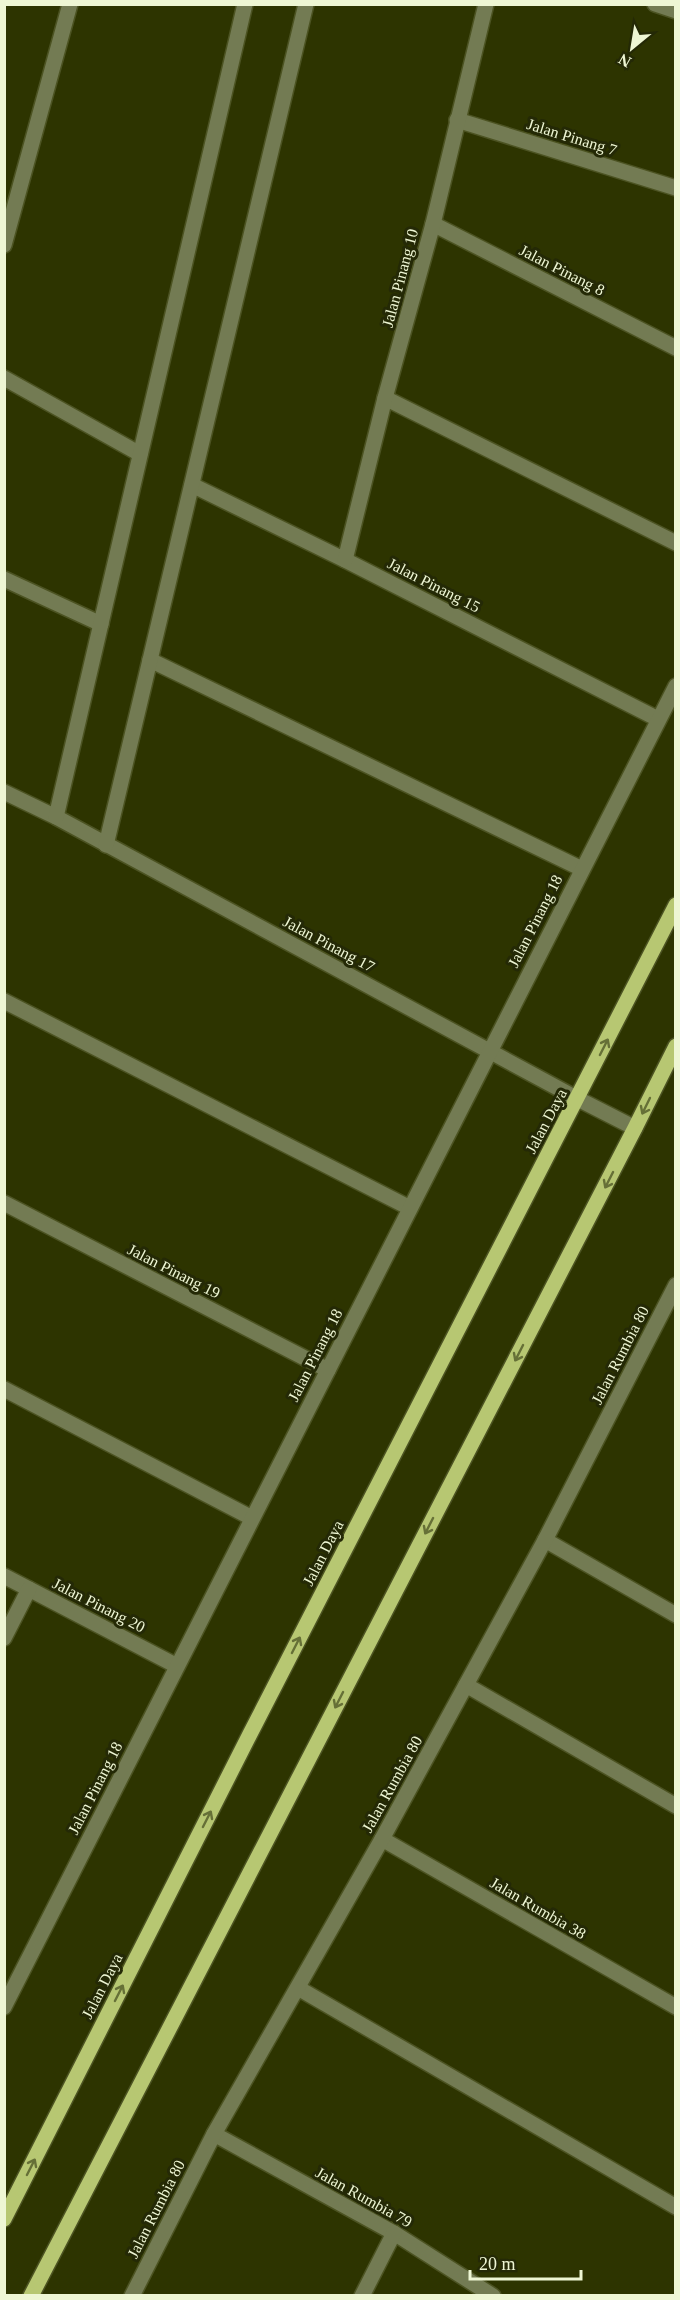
<svg xmlns="http://www.w3.org/2000/svg" width="680" height="2300" viewBox="0 0 680 2300" font-family="'Times New Roman',serif">
<style>
.lines{fill:none;stroke-linecap:round;stroke-linejoin:round}
.minor-casing{stroke:#4c5322;stroke-width:18}
.major-casing{stroke:#4c5322;stroke-width:18}
.minor{stroke:#737b53;stroke-width:15}
.major{stroke:#b7c772;stroke-width:15}
.oneway{stroke:#667037}
.labels{text-anchor:middle;dominant-baseline:central;stroke-width:6;stroke-linejoin:round;paint-order:stroke}
.street-label{font-size:16px;fill:#eef6d4;stroke:#242906}
</style>
<rect width="100%" height="100%" fill="#2d3400"/>
<g class="lines">
<defs>
<g id="minor">
<path d="M655,4L676,11"/>
<path d="M457,120L676,188"/>
<path d="M433,224L676,348"/>
<path d="M4,245L70,4"/>
<path d="M4,378L140,454"/>
<path d="M385,398L676,543"/>
<path d="M192,485L345,560L658,719"/>
<path d="M345,560L385,398L433,224L486,4"/>
<path d="M4,579L101,624"/>
<path d="M150,660L582,869"/>
<path d="M4,792L56,817L578,1099L635,1128"/>
<path d="M56,817L245,4"/>
<path d="M106,845L306,4"/>
<path d="M4,1001L410,1208"/>
<path d="M4,1203L328,1370"/>
<path d="M4,1389L252,1518"/>
<path d="M545,1540L676,1615"/>
<path d="M4,1576L177,1666"/>
<path d="M4,1638L29,1589"/>
<path d="M466,1685L676,1806"/>
<path d="M382,1839L676,2007"/>
<path d="M298,1988L676,2207"/>
<path d="M4,2007L676,686"/>
<path d="M214,2134L394,2233L493,2296"/>
<path d="M132,2296L214,2134L382,1839L545,1540L676,1285"/>
<path d="M362,2296L394,2233"/>
</g>
<g id="major">
<path d="M4,2219L250,1734L676,905"/>
<path d="M31,2296L635,1128L676,1046"/>
</g>
</defs>
<!-- minor casing -->
<use href="#minor" class="minor-casing"/>
<!-- major casing -->
<use href="#major" class="major-casing"/>
<!-- minor -->
<use href="#minor" class="minor"/>
<!-- major -->
<use href="#major" class="major"/>
</g>
<!-- one-way arrows -->
<defs><path id="oneway-shaft" d="M-6 0H5M1.5-3L5.5 0L1.5 3" fill="none" stroke-width="1.6" stroke-linecap="round" stroke-linejoin="round" transform="scale(1.5)"/></defs>
<g class="oneway">
<use href="#oneway-shaft" transform="translate(604 1047) rotate(-63)"/>
<use href="#oneway-shaft" transform="translate(646 1106) rotate(116)"/>
<use href="#oneway-shaft" transform="translate(609 1180) rotate(117)"/>
<use href="#oneway-shaft" transform="translate(519 1353) rotate(117)"/>
<use href="#oneway-shaft" transform="translate(429 1526) rotate(117)"/>
<use href="#oneway-shaft" transform="translate(296 1645) rotate(-63)"/>
<use href="#oneway-shaft" transform="translate(339 1700) rotate(117)"/>
<use href="#oneway-shaft" transform="translate(207 1819) rotate(-63)"/>
<use href="#oneway-shaft" transform="translate(119 1993) rotate(-63)"/>
<use href="#oneway-shaft" transform="translate(31 2167) rotate(-63)"/>
</g>
<g class="labels">
<!-- street labels -->
<g class="street-label">
<text transform="translate(572 137) rotate(17)">Jalan Pinang 7</text>
<text transform="translate(562 270) rotate(27)">Jalan Pinang 8</text>
<text transform="translate(400 278) rotate(-75)">Jalan Pinang 10</text>
<text transform="translate(434 585) rotate(27)">Jalan Pinang 15</text>
<text transform="translate(535 921) rotate(-63)">Jalan Pinang 18</text>
<text transform="translate(329 944) rotate(28)">Jalan Pinang 17</text>
<text transform="translate(546 1121) rotate(-62)">Jalan Daya</text>
<text transform="translate(174 1271) rotate(27)">Jalan Pinang 19</text>
<text transform="translate(315 1355) rotate(-63)">Jalan Pinang 18</text>
<text transform="translate(620 1355) rotate(-63)">Jalan Rumbia 80</text>
<text transform="translate(323 1553) rotate(-63)">Jalan Daya</text>
<text transform="translate(99 1605) rotate(27)">Jalan Pinang 20</text>
<text transform="translate(392 1784) rotate(-61)">Jalan Rumbia 80</text>
<text transform="translate(95 1788) rotate(-63)">Jalan Pinang 18</text>
<text transform="translate(538 1908) rotate(30)">Jalan Rumbia 38</text>
<text transform="translate(102 1986) rotate(-63)">Jalan Daya</text>
<text transform="translate(364 2197) rotate(29)">Jalan Rumbia 79</text>
<text transform="translate(156 2209) rotate(-63)">Jalan Rumbia 80</text>
</g>
</g>
<!-- border -->
<rect width="680" height="2300" fill="none" stroke="#eef6d4" stroke-width="12"/>
<!-- north arrow -->
<g transform="translate(632 48) rotate(210)" stroke="#242906" stroke-width="4.5" paint-order="stroke">
<path d="M0-4.5L10 22L0 15L-10 22Z" fill="#eef6d4"/>
<text y="-9" font-size="16" font-weight="bold" text-anchor="middle" fill="#eef6d4">N</text>
</g>
<!-- scale -->
<path d="M470 2270v9h111v-9" fill="none" stroke="#eef6d4" stroke-width="3"/>
<text x="479" y="2270" font-size="18" fill="#eef6d4" stroke="#242906" stroke-width="4.5" paint-order="stroke">20 m</text>
</svg>
